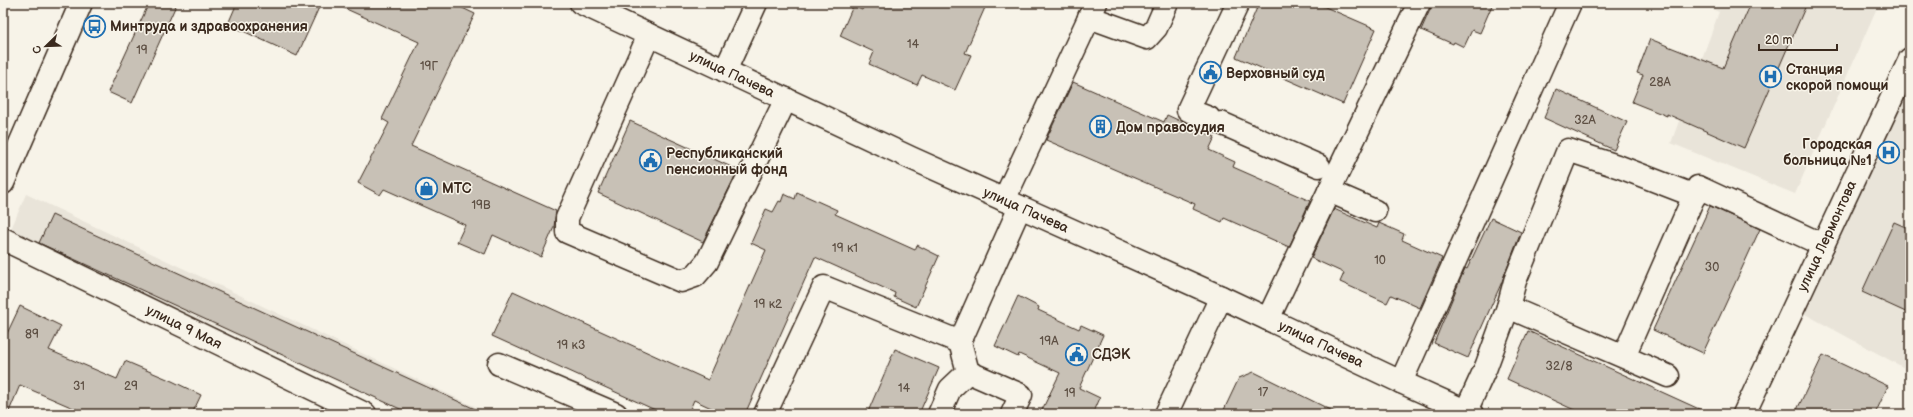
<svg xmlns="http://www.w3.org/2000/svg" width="1913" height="417" viewBox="0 0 1913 417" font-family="'Balsamiq Sans',sans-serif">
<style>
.built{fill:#e9e4d9}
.building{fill:#c8c1b6;stroke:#3b2a1e}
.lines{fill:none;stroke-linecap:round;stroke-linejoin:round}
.minor-casing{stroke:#3b2a1e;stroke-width:25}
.minor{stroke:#f7f3e8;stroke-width:22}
.labels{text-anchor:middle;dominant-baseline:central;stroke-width:3;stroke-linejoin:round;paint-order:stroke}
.number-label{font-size:12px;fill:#5e5044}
.poi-label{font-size:14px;font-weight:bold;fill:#3b2a1e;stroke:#f7f3e8;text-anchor:start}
.street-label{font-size:14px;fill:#3b2a1e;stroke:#f7f3e8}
</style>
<rect width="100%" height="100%" fill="#f7f3e8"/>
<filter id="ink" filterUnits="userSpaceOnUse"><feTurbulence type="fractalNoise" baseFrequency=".025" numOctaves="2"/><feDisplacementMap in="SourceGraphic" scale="8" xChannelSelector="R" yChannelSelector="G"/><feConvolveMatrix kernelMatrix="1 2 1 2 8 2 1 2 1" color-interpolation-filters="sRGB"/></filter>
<g filter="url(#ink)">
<!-- built -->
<g class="built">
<path d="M1698,3H1879L1795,194L1671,143L1719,12Z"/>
<path d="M1910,59V371L1794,308Z"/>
<path d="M26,194L463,401L492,414H410L9,234Z"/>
</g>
<!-- building -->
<g class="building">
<path d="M149,3H177L132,103L108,92Z"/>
<path d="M237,3H321L297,56L228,24Z"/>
<path d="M333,3H452L475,14L411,146L556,211L554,227L541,257L493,235L485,254L457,242L465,225L384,189L380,195L358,183L389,123L382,119L419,42Z"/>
<path d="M865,3H987L965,53L971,55L955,90L922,75L917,85L869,64L874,52L840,36L853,6L862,10Z"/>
<path d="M1259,3H1316L1376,29L1343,104L1236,57Z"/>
<path d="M1433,3H1493L1480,33L1472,30L1464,47L1454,42L1453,44L1421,30Z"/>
<path d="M1751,3H1807L1744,148L1667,114V116L1632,102L1643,75L1637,73L1650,39L1723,68Z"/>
<path d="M1073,82L1164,122L1167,115L1215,137L1209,150L1235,162L1233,167L1310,201L1289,247L1224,218L1222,222L1193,209L1195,204L1046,140Z"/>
<path d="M1556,89L1627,122L1614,150L1544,118Z"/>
<path d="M630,121L738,170L703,242L598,193Z"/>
<path d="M797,192L837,210L835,214L915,250L917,245L939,256L916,307L894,297L895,293L815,257L745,414H724L694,400L688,414H664L492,336L513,291L708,380L766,250L751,243L766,209L773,212L779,201L781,202L784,194L795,199Z"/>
<path d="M1710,206L1760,229L1703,353L1653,330Z"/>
<path d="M1334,209L1377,228L1379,223L1404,234L1402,240L1442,258L1420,308L1391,295L1387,303L1340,282L1344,273L1311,258Z"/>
<path d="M52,215L486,414H411L39,243Z"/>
<path d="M1491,218L1521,232L1501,284L1468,358L1434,343L1465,268L1467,269Z"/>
<path d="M1894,222L1910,229V314L1862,292Z"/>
<path d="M1018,296L1039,307L1038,310L1079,329L1081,325L1103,335L1079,388L1100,398L1093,414H1040L1060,373L1019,354L1018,357L995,346Z"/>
<path d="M20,306L61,326L49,350L117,379L125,361L172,381L201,395L192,414H87L20,385L8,414H3V342Z"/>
<path d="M1528,331L1631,378L1710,414H1583L1507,379Z"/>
<path d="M895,349L939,368L922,407L919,414H867Z"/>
<path d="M1823,355L1888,386L1875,414H1795Z"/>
<path d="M1254,372L1339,414H1222L1239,378Z"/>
</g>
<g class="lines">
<defs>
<g id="minor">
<path d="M581,3L911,158L1221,297L1401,382L1472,414"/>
<path d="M1089,17L1147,38L1156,28L1167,3"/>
<path d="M649,35L567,218V232L681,281L695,276L707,262L786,99"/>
<path d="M725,71L756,3"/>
<path d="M1209,118L1188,110L1238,3"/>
<path d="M1221,123L1319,166"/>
<path d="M3,183L81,3"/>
<path d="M1329,191L1419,3"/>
<path d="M1004,200L1096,3"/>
<path d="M3,239L365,414"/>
<path d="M1508,307L1515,281L1568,150L1620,167L1695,196"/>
<path d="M1268,319L1329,191L1375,211"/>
<path d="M1624,356L1698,187L1823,245"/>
<path d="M499,364L616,414"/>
<path d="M968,372L1021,395L1012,414"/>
<path d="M1401,382L1570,3"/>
<path d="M1466,411L1486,367L1508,307L1668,376"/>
<path d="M765,414L824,287L960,342"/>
<path d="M939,414L950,389L968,372L960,342L1020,207"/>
<path d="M1166,414L1221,297"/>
<path d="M1744,414L1910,59"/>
</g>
</defs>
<!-- minor casing -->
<use href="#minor" class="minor-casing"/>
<!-- minor -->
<use href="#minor" class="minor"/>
</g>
</g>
<!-- icons -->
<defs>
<symbol id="bus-ring" viewBox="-11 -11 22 22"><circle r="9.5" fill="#f7f3e8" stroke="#1f6fb2" stroke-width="1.5"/><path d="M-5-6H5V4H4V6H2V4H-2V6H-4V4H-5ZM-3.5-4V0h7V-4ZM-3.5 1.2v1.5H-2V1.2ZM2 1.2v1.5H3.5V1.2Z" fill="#1f6fb2"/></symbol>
<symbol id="civic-ring" viewBox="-11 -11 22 22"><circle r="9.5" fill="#f7f3e8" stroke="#1f6fb2" stroke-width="1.5"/><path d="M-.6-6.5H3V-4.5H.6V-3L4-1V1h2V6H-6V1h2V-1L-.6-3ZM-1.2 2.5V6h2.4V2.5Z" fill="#1f6fb2"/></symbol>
<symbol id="hospital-ring" viewBox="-11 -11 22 22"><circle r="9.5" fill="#f7f3e8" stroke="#1f6fb2" stroke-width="1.5"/><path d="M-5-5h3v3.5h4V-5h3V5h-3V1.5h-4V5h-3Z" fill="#1f6fb2"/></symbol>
<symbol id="building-ring" viewBox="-11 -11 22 22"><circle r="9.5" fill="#f7f3e8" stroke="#1f6fb2" stroke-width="1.5"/><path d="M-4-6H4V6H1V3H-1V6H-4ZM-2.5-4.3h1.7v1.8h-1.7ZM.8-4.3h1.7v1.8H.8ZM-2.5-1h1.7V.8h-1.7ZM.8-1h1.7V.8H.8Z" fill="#1f6fb2"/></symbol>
<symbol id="shop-ring" viewBox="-11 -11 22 22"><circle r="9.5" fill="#f7f3e8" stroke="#1f6fb2" stroke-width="1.5"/><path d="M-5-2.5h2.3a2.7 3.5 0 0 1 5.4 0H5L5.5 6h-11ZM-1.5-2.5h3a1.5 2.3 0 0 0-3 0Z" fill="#1f6fb2"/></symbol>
</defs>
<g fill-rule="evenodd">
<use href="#bus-ring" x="82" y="14" width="25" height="25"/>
<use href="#civic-ring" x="1198" y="60" width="25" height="25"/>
<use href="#hospital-ring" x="1758" y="64" width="25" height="25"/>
<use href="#building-ring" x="1088" y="114" width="25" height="25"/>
<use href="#hospital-ring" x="1876" y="140" width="25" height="25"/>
<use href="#civic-ring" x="638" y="148" width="25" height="25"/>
<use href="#shop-ring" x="414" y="176" width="25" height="25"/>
<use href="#civic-ring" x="1064" y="342" width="25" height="25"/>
</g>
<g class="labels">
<!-- number labels -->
<g class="number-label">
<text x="913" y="44">14</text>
<text x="142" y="50">19</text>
<text x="429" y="66">19Г</text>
<text x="1660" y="82">28А</text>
<text x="1585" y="120">32А</text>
<text x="481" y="205">19В</text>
<text x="845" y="248">19 к1</text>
<text x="1380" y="260">10</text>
<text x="1712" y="267">30</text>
<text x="768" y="304">19 к2</text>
<text x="32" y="334">89</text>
<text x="1049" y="341">19А</text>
<text x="571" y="345">19 к3</text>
<text x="1559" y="366">32/8</text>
<text x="79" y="386">31</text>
<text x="131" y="386">29</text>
<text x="904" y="388">14</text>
<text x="1263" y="392">17</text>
<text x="1070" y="393">19</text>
</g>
<!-- poi labels -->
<g class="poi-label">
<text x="110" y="26">Минтруда и здравоохранения</text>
<text x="1786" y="69">Станция<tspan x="1786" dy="16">скорой помощи</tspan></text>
<text x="1226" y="73">Верховный суд</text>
<text x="1116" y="127">Дом правосудия</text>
<text x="1872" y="144" text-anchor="end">Городская<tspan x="1872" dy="16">больница №1</tspan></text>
<text x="666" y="153">Республиканский<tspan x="666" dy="16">пенсионный фонд</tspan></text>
<text x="442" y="188">МТС</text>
<text x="1092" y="354">СДЭК</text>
</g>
<!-- street labels -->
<g class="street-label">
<text transform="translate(732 74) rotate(25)">улица Пачева</text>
<text transform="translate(1026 210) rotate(24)">улица Пачева</text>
<text transform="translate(1827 236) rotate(-65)">улица Лермонтова</text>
<text transform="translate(184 327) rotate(26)">улица 9 Мая</text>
<text transform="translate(1321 344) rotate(25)">улица Пачева</text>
</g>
</g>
<!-- margin -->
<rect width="1913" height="417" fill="none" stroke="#f7f3e8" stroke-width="16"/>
<rect x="8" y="8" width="1897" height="401" fill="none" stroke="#3b2a1e" stroke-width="1.5" filter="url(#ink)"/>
<!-- north arrow -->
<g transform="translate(46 46) rotate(247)" stroke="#f7f3e8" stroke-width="3" paint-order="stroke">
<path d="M0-3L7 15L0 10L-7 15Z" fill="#3b2a1e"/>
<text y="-6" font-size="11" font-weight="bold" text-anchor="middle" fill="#3b2a1e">С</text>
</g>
<!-- scale -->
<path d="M1759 44v6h78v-6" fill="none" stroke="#3b2a1e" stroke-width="2"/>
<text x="1765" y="44" font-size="12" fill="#3b2a1e" stroke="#f7f3e8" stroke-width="3" paint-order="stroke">20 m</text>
</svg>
